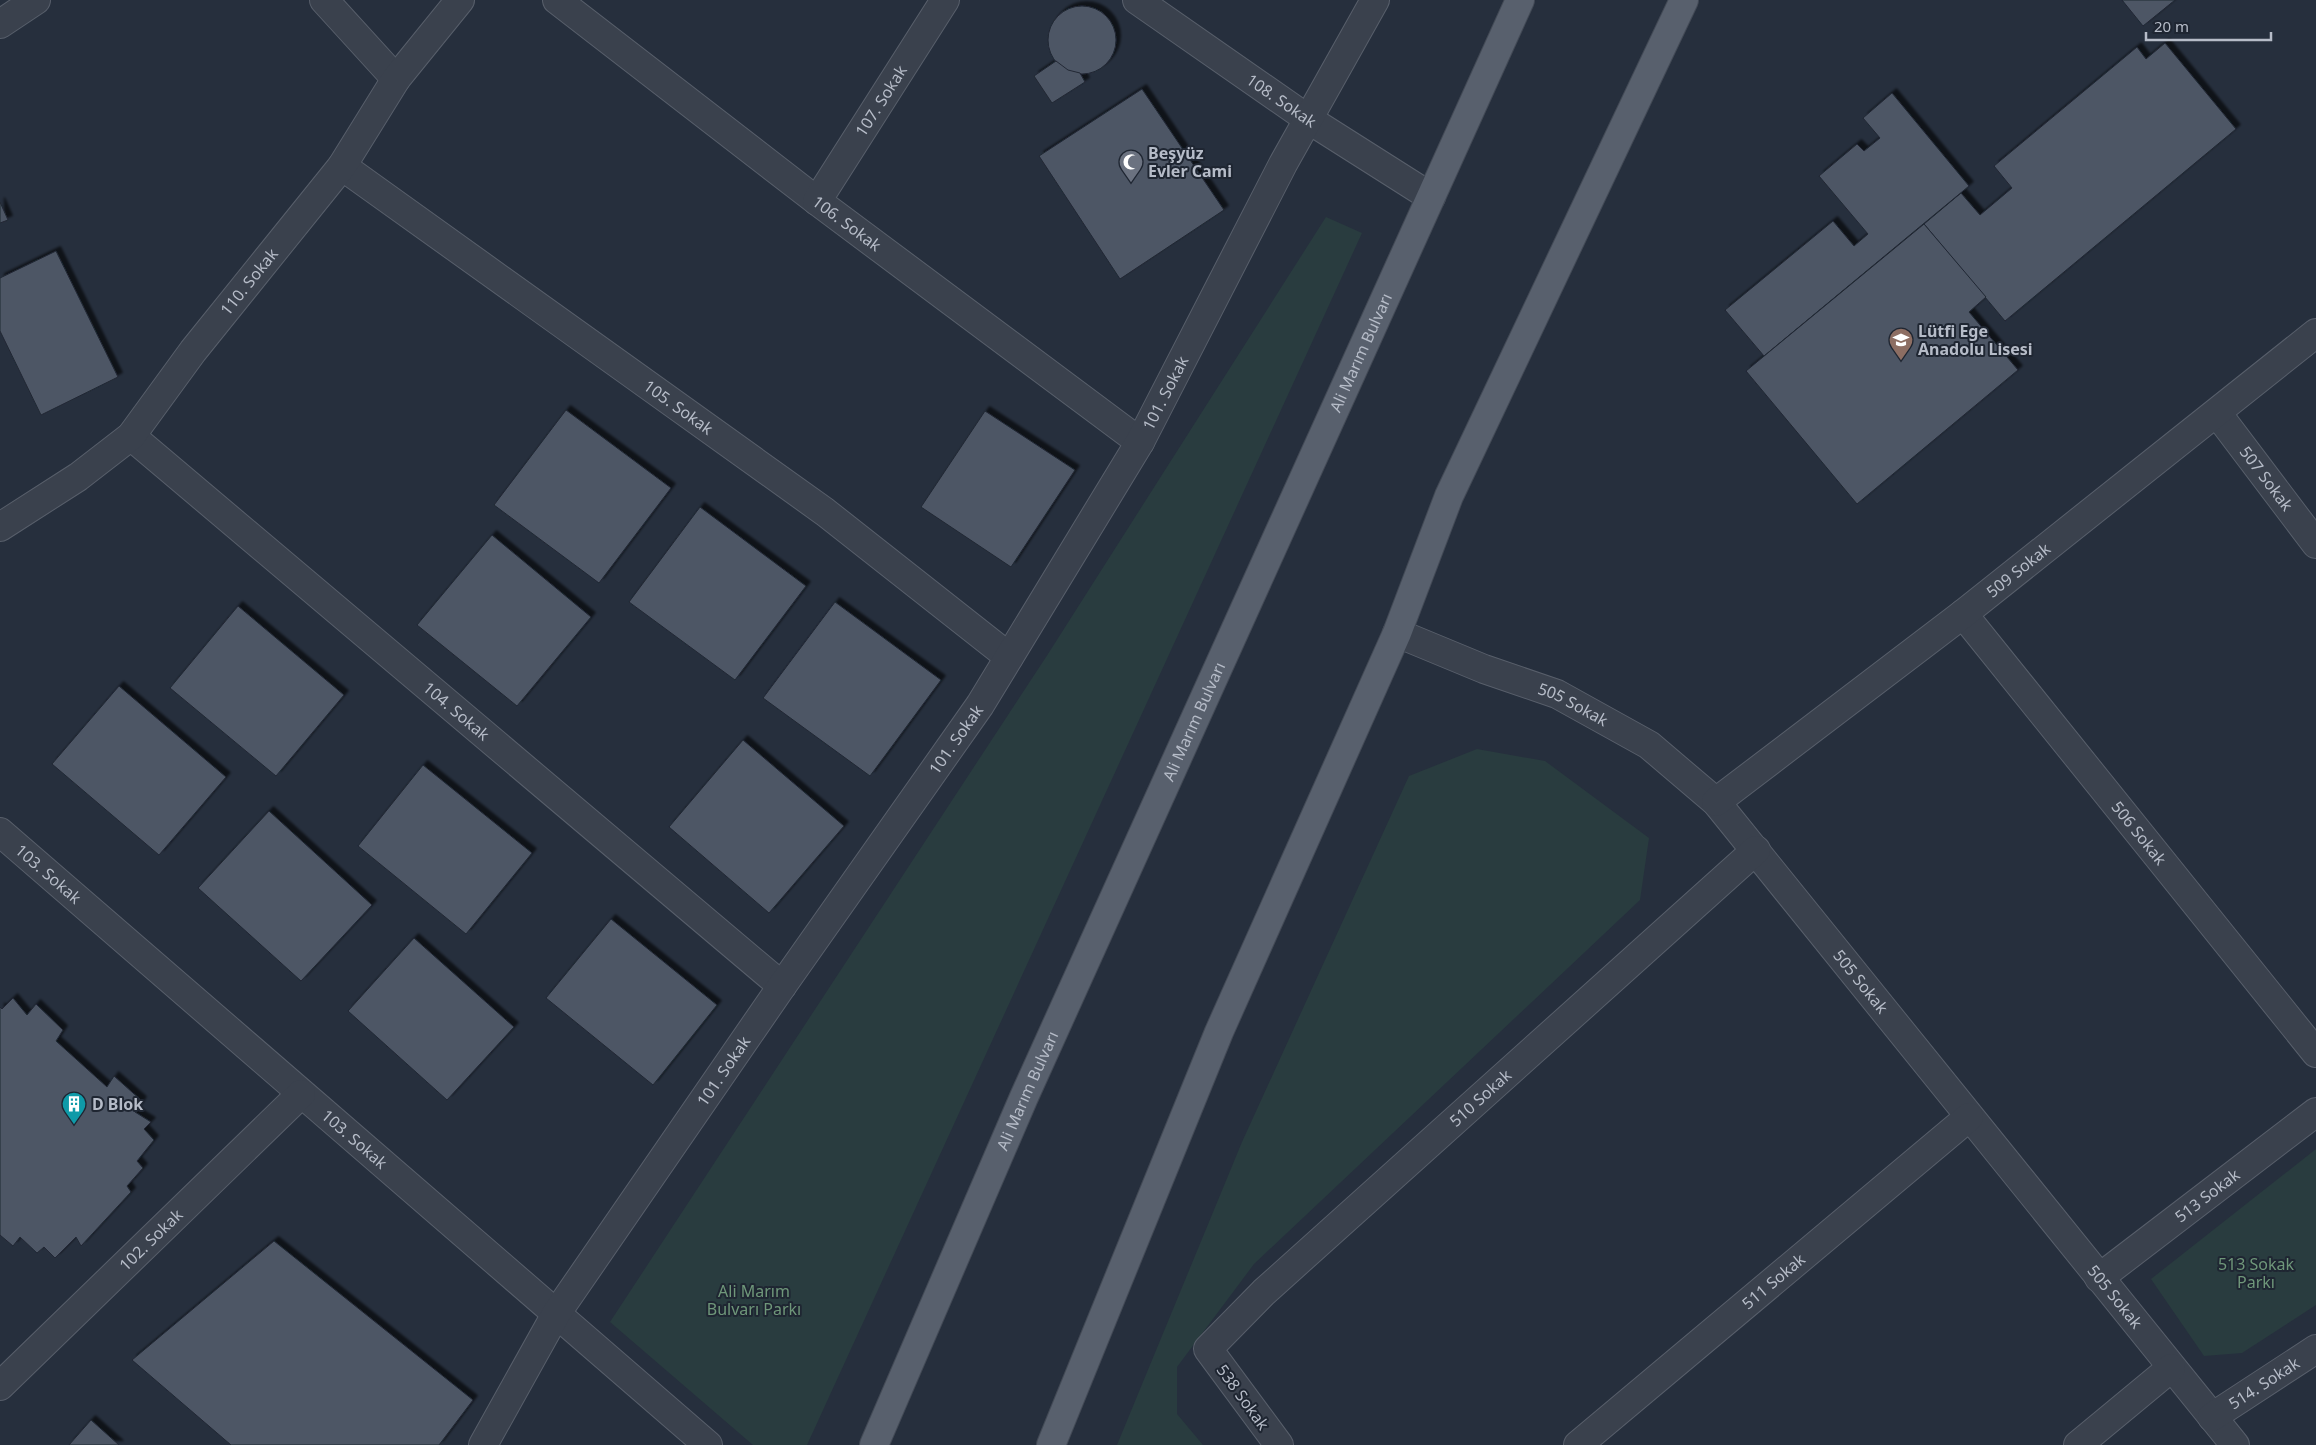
<svg xmlns="http://www.w3.org/2000/svg" width="2316" height="1445" viewBox="0 0 2316 1445" font-family="'Noto Sans',sans-serif">
<style>
.green{fill:#293c3f}
.building{fill:#4d5665;stroke:#212834;filter:url(#shadow)}
.lines{fill:none;stroke-linecap:round;stroke-linejoin:round}
.street-casing{stroke:#585f6b;stroke-width:30}
.primary-casing{stroke:#434a56;stroke-width:30}
.street{stroke:#3a414d;stroke-width:28}
.primary{stroke:#58606d;stroke-width:28}
.labels{text-anchor:middle;dominant-baseline:central;stroke-width:4;stroke-linejoin:round;paint-order:stroke}
.street-label{font-size:16px;fill:#b6bcc8;stroke:#1f2632}
.poi-label{font-size:16px;font-weight:bold;fill:#b6bcc8;stroke:#1f2632;text-anchor:start}
.park-label{font-size:16px;fill:#6f977a;stroke:#1f2632}
</style>
<defs>
<filter id="shadow"><feDropShadow dx="4.5" dy="-4.5" stdDeviation="1" flood-color="#0009"/></filter>
</defs>
<rect width="100%" height="100%" fill="#262f3d"/>
<!-- green -->
<g class="green">
<path d="M1326,217L1362,233L807,1445H753L610,1322L1048,654Z"/>
<path d="M1477,749L1545,761L1649,838L1640,900L1254,1264L1177,1367V1414L1203,1445H1117L1242,1142L1409,776Z"/>
<path d="M2316,1149V1305L2242,1353L2204,1356L2151,1279Z"/>
</g>
<!-- building -->
<g class="building">
<path d="M2122,0H2175L2143,26Z"/>
<circle cx="1082" cy="40" r="34"/>
<path d="M2165,43L2236,129L2005,321L1924,224L1961,193L1980,215L2012,188L1994,166L2137,47L2146,59Z"/>
<path d="M1056,61L1068,70L1080,73L1085,82L1052,103L1034,76Z"/>
<path d="M1142,89L1224,210L1120,279L1039,156Z"/>
<path d="M1892,93L1969,186L1764,356L1725,310L1833,221L1854,246L1868,234L1819,176L1857,144L1864,151L1880,138L1863,118Z"/>
<path d="M0,202L8,220L0,223Z"/>
<path d="M1924,224L1986,297L1969,312L2018,370L1857,504L1746,371Z"/>
<path d="M56,251L118,377L41,415L0,331V278Z"/>
<path d="M566,410L671,488L599,583L494,505Z"/>
<path d="M985,411L1075,470L1011,567L921,507Z"/>
<path d="M700,507L806,586L735,680L629,602Z"/>
<path d="M492,535L591,617L517,706L417,625Z"/>
<path d="M835,602L941,680L870,776L763,698Z"/>
<path d="M238,606L344,695L276,776L170,688Z"/>
<path d="M119,686L226,777L159,855L52,764Z"/>
<path d="M743,740L844,826L769,913L669,827Z"/>
<path d="M423,765L532,853L466,934L358,846Z"/>
<path d="M269,811L372,905L301,981L198,888Z"/>
<path d="M611,919L717,1005L653,1085L546,998Z"/>
<path d="M414,938L514,1027L447,1100L348,1011Z"/>
<path d="M13,998L27,1015L36,1004L63,1030L56,1041L107,1087L114,1076L142,1101L135,1112L151,1122L144,1129L154,1140L137,1161L143,1168L127,1186L131,1192L81,1246L76,1237L55,1258L44,1247L37,1253L20,1237L13,1246L0,1235V1007L2,1009Z"/>
<path d="M274,1241L473,1400L439,1445H231L132,1360Z"/>
<path d="M91,1420L119,1445H69Z"/>
</g>
<g class="lines">
<defs>
<g id="street">
<path d="M324,0L396,79"/>
<path id="s1" d="M557,0L817,201L1140,442"/>
<path id="s2" d="M1137,0L1308,119L1431,197"/>
<path d="M0,24L36,0"/>
<path id="s3" d="M342,166L825,512L1009,657"/>
<path id="s4" d="M817,201L945,0"/>
<path id="s5" d="M2217,413L2316,544"/>
<path id="s6" d="M131,436L782,986"/>
<path id="s7" d="M0,527L78,477L131,436L193,351L342,166L396,79L460,0"/>
<path id="s8" d="M1963,614L2316,1053"/>
<path id="s9" d="M1397,633L1484,669L1557,694L1649,745L1716,802L2235,1445"/>
<path id="s10" d="M1716,802L1963,614L2316,333"/>
<path id="s11" d="M0,832L708,1445"/>
<path id="s12" d="M2099,1278L2316,1112"/>
<path id="s13" d="M0,1386L301,1094"/>
<path id="s14" d="M2212,1417L2316,1349"/>
<path id="s15" d="M483,1445L556,1314L782,986L980,705L1140,442L1283,164L1375,0"/>
<path id="s16" d="M1279,1445L1208,1349L1264,1292L1756,850"/>
<path id="s17" d="M1578,1445L1969,1117"/>
<path d="M2078,1445L2171,1368"/>
</g>
<g id="primary">
<path id="s18" d="M874,1445L1024,1097L1520,0"/>
<path d="M1051,1445L1219,1032L1397,633L1449,496L1684,0"/>
</g>
</defs>
<!-- street casing -->
<use href="#street" class="street-casing"/>
<!-- primary casing -->
<use href="#primary" class="primary-casing"/>
<!-- street -->
<use href="#street" class="street"/>
<!-- primary -->
<use href="#primary" class="primary"/>
</g>
<!-- icons -->
<defs>
<symbol id="mosque-pin" viewBox="-11 -11 22 30"><path d="M0 17L-7.5 6A9.5 9.5 0 1 1 7.5 6Z" fill="#6b7280" stroke="#1f2632"/><path d="M3.5-4.9A6 6 0 1 0 3.5 4.9A5 5 0 1 1 3.5-4.9Z" fill="#fff"/></symbol>
<symbol id="school-pin" viewBox="-11 -11 22 30"><path d="M0 17L-7.5 6A9.5 9.5 0 1 1 7.5 6Z" fill="#8d6e63" stroke="#1f2632"/><path d="M0-5L7-2L0 1L-7-2ZM-4 1L0 2.5L4 1V4Q0 6-4 4Z" fill="#fff"/></symbol>
<symbol id="building-pin" viewBox="-11 -11 22 30"><path d="M0 17L-7.5 6A9.5 9.5 0 1 1 7.5 6Z" fill="#0f9aa8" stroke="#1f2632"/><path d="M-4-6H4V6H1V3H-1V6H-4ZM-2.5-4.3h1.7v1.8h-1.7ZM.8-4.3h1.7v1.8H.8ZM-2.5-1h1.7V.8h-1.7ZM.8-1h1.7V.8H.8Z" fill="#fff"/></symbol>
</defs>
<g fill-rule="evenodd">
<use href="#mosque-pin" x="1117" y="148" width="28" height="38"/>
<use href="#school-pin" x="1887" y="326" width="28" height="38"/>
<use href="#building-pin" x="60" y="1090" width="28" height="38"/>
</g>
<g class="labels">
<!-- street labels -->
<g class="street-label">
<text stroke="none"><textPath href="#s4" startOffset="119">107. Sokak</textPath></text>
<text stroke="none"><textPath href="#s2" startOffset="176">108. Sokak</textPath></text>
<text stroke="none"><textPath href="#s1" startOffset="366">106. Sokak</textPath></text>
<text stroke="none"><textPath href="#s7" startOffset="354">110. Sokak</textPath></text>
<text stroke="none"><textPath href="#s18" startOffset="1196">Ali Marım Bulvarı</textPath></text>
<text stroke="none"><textPath href="#s15" startOffset="1255">101. Sokak</textPath></text>
<text stroke="none"><textPath href="#s3" startOffset="414">105. Sokak</textPath></text>
<text stroke="none"><textPath href="#s5" startOffset="82">507 Sokak</textPath></text>
<text stroke="none"><textPath href="#s10" startOffset="381">509 Sokak</textPath></text>
<text stroke="none"><textPath href="#s9" startOffset="190">505 Sokak</textPath></text>
<text stroke="none"><textPath href="#s6" startOffset="426">104. Sokak</textPath></text>
<text stroke="none"><textPath href="#s18" startOffset="791">Ali Marım Bulvarı</textPath></text>
<text stroke="none"><textPath href="#s15" startOffset="850">101. Sokak</textPath></text>
<text stroke="none"><textPath href="#s8" startOffset="281">506 Sokak</textPath></text>
<text stroke="none"><textPath href="#s11" startOffset="64">103. Sokak</textPath></text>
<text stroke="none"><textPath href="#s9" startOffset="595">505 Sokak</textPath></text>
<text stroke="none"><textPath href="#s15" startOffset="445">101. Sokak</textPath></text>
<text stroke="none"><textPath href="#s18" startOffset="386">Ali Marım Bulvarı</textPath></text>
<text stroke="none"><textPath href="#s16" startOffset="490">510 Sokak</textPath></text>
<text stroke="none"><textPath href="#s11" startOffset="469">103. Sokak</textPath></text>
<text stroke="none"><textPath href="#s12" startOffset="136">513 Sokak</textPath></text>
<text stroke="none"><textPath href="#s13" startOffset="210">102. Sokak</textPath></text>
<text stroke="none"><textPath href="#s17" startOffset="255">511 Sokak</textPath></text>
<text stroke="none"><textPath href="#s9" startOffset="1000">505 Sokak</textPath></text>
<text stroke="none"><textPath href="#s14" startOffset="62">514. Sokak</textPath></text>
<text transform="translate(1243 1397) rotate(54)">538 Sokak</text>
</g>
<!-- poi labels -->
<g class="poi-label">
<text x="1148" y="153">Beşyüz<tspan x="1148" dy="18">Evler Cami</tspan></text>
<text x="1918" y="331">Lütfi Ege<tspan x="1918" dy="18">Anadolu Lisesi</tspan></text>
<text x="92" y="1104">D Blok</text>
</g>
<!-- park labels -->
<g class="park-label">
<text x="2256" y="1264">513 Sokak<tspan x="2256" dy="18">Parkı</tspan></text>
<text x="754" y="1291">Ali Marım<tspan x="754" dy="18">Bulvarı Parkı</tspan></text>
</g>
</g>
<!-- scale -->
<path d="M2146 32v8h125v-8" fill="none" stroke="#b6bcc8" stroke-width="2.5"/>
<text x="2154" y="32" font-size="15" fill="#b6bcc8" stroke="#1f2632" stroke-width="4" paint-order="stroke">20 m</text>
</svg>
